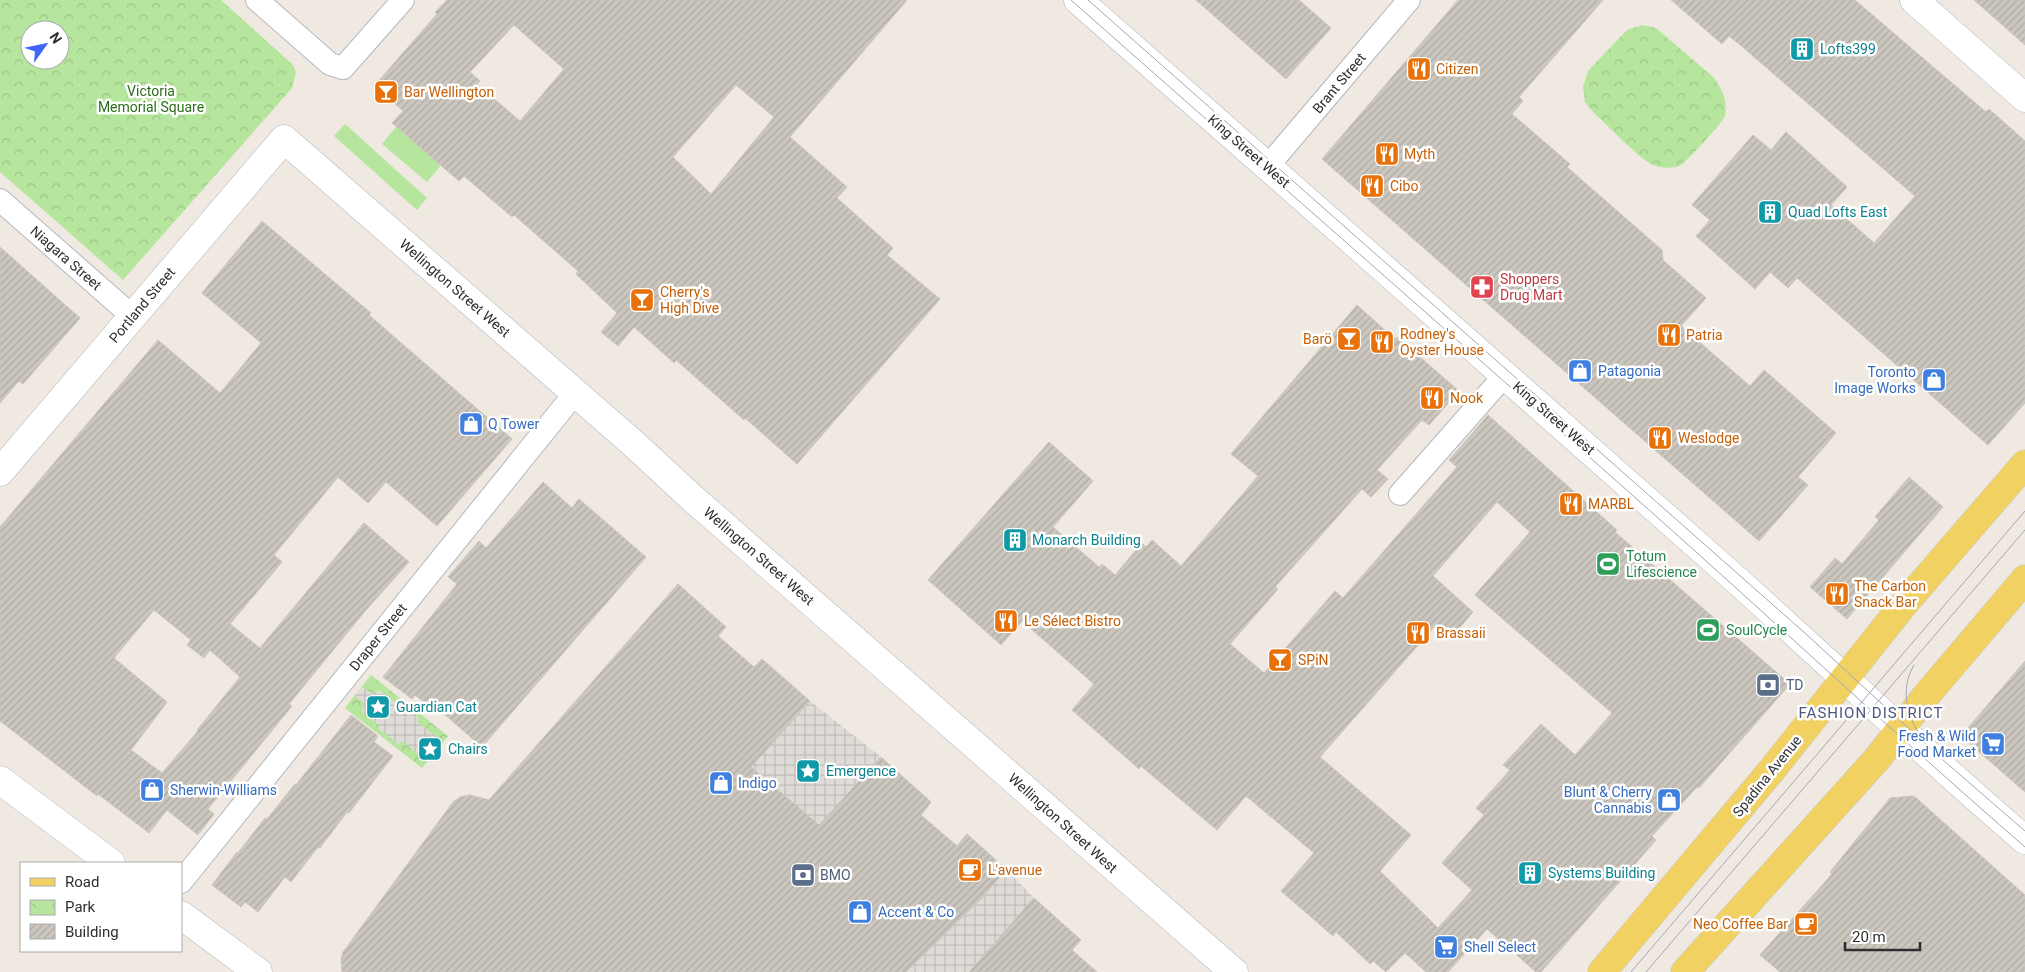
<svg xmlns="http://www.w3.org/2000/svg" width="2025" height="972" viewBox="0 0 2025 972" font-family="Roboto,sans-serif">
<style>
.grass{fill:#b6e59e}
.park{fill:url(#park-crowns);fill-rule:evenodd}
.plaza{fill:url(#plaza-grid)}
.building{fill:url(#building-hatch);stroke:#cbc5ba;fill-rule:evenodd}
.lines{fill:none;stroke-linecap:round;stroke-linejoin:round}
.street-casing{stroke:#b4b7c1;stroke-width:24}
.secondary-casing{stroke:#b4b7c1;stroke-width:29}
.primary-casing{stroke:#c9c9c9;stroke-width:29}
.street{stroke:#fff;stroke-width:22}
.secondary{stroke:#fff;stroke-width:28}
.primary{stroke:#f2d163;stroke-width:28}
.tram{stroke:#a3a6b8;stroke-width:1}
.labels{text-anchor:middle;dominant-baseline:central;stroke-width:5;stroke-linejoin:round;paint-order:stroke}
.culture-label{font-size:14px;fill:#0d838f;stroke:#fff;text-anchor:start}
.food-label{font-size:14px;fill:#c56008;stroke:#fff;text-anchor:start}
.street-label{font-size:14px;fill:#2e2e2e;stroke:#fff}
.park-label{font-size:14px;fill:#2c6e1b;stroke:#fff}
.health-label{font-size:14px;fill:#be3a42;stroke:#fff;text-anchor:start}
.shop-label{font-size:14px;fill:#366cbe;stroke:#fff;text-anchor:start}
.leisure-label{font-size:14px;fill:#27864d;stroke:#fff;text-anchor:start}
.service-label{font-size:14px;fill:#4e5e75;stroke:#fff;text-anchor:start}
.neighbourhood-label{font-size:15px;letter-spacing:1px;fill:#4d5680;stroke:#fff}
</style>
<defs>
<pattern id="park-crowns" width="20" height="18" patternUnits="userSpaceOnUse" patternTransform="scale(1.25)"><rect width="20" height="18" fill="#b6e59e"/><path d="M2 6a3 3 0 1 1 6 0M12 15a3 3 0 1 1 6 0" fill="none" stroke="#9dc588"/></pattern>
<pattern id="plaza-grid" width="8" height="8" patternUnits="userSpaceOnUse" patternTransform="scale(1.25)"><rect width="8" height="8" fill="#dfdcd8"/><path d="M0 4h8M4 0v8" fill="none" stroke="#c0bdba"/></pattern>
<pattern id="building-hatch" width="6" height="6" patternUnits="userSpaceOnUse" patternTransform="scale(1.25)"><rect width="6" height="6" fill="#cbc7bf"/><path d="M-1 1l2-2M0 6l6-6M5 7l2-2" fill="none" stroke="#afaba4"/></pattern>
</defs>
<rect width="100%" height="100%" fill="#efe9e1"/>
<!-- grass -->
<g class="grass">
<path d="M345,124L427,198L417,210L334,136Z"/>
<path d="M396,127L441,165L427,182L382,144Z"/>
</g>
<!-- park -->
<g class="park">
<path d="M0,0H221L293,65L296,72L292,88L123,280L0,172ZM30,30H60V60H30Z"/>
<path d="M1642,25L1656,28L1713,77C1722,88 1728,101 1725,116C1723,122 1686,163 1679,166C1671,169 1661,168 1653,165C1643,162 1604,122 1593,112L1585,102L1583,87L1588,71L1627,30Z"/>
<path d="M371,675L448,736L422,768L345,708Z"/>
</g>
<!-- plaza -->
<g class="plaza">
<path d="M362,687L373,694L379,690L396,703L398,701L419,718L417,722L443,742L427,761L402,741L398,744L378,728L379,725L362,712L364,703L355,696Z"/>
<path d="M810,701L881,757L775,873L573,972L639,900L751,767Z"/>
<path d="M1006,869L1034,898L969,972H906L982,896Z"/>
</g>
<!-- building -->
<g class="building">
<path d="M447,0H907L790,137L847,187L837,198L893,248L887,255L940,299L797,464L745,418L744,420L676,360L674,363L634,327L618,346L601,332L617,313L576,274L578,271L514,215L512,217L464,176L459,181L392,123L403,111L375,85L437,14L435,12ZM514,25L564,69L520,121L477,84L480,81L470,72ZM736,85L774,117L711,194L673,157Z"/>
<path d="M1196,0H1299L1331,28L1286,79Z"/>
<path d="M1458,0H1603L1519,97L1523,101L1512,114L1570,164L1567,167L1662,250L1663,260L1706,298L1681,326L1750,386L1764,370L1836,433L1798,477L1808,485L1759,541L1322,159Z"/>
<path d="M1671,0H1855L1986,112L1989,109L2025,141V403L1988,445L1797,278L1788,288L1770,272L1755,289L1696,236L1710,220L1692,205L1753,135L1771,150L1786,132L1847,187L1831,205L1874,243L1915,196L1739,44L1729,36L1722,44Z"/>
<path d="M1974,0H2025V45L1998,21Z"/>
<path d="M262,221L371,313L369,315L512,439L437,526L386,482L368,503L338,477L274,555L282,562L230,624L260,648L364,523L409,562L366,610L289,704L292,706L208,809L214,814L198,835L167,810L149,833L98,794L97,796L0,721V527L158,340L220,393L261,343L202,293ZM154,610L191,640L187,645L204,658L210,650L240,677L197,730L198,731L162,773L131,750L167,702L114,658Z"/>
<path d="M0,247L80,318L23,384L19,381L0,403Z"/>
<path d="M1357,305L1395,339L1397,337L1459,391L1429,425L1422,420L1377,470L1388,479L1371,497L1362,489L1275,587L1278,589L1230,644L1264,673L1335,591L1343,598L1457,467L1449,460L1488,415L1617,530L1615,532L1790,684L1699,788L1697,787L1652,836L1656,840L1541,972H1536L1487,929L1448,972H1426L1405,953L1386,972L1373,961L1370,964L1336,932L1333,936L1281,891L1314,853L1246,796L1217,830L1141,766L1139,769L1072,710L1094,684L1022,621L1001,645L928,580L1049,442L1093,481L1053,527L1099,567L1102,564L1115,575L1142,543L1146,547L1152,540L1181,566L1258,476L1231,454ZM1497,502L1530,532L1475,595L1612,713L1575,755L1541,724L1503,765L1510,770L1476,808L1484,815L1442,863L1472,890L1438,928L1380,871L1411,835L1320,757L1434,627L1449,640L1473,612L1433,576Z"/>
<path d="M1909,477L1943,507L1847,619L1810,587L1835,558L1842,564L1879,520L1875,517Z"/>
<path d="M543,482L572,508L579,499L646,557L482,747L435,706L433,709L415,695L412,699L383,677L457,584L448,577L479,541L486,548Z"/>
<path d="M678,584L726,627L718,636L754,667L762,659L810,701L751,767L819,825L881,757L931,802L921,815L957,846L967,834L1006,869L983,897L906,972H342L341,959L343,952L453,802L460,797L470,795L489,800Z"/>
<path d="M2025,661V792L1961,736Z"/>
<path d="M351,715L378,736L374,742L393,756L349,813L347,812L320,848L318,847L291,882L285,877L258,912L245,902L241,907L212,885L237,852L238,853L265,818L267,819L295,784L296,785Z"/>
<path d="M1914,796L2025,895V972H1780L1760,955L1832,874L1830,872L1890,798Z"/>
<path d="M1034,898L1081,940L1072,950L1097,972H969Z"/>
</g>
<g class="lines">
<defs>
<g id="street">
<path d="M257,0L330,64L343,68L403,0"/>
<path d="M1268,166L1409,0"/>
<path d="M0,200L132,316"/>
<path d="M1400,494L1505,375"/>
<path d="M181,882L575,393"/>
</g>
<g id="secondary">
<path d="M1078,0C1293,189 1509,378 1723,568C1824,658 1922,752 2025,840"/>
<path d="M1914,0L2025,98"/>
<path d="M0,472L284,139L635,445L691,497L1234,972"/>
<path d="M0,780L111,863"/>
<path d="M181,915L258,972"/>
</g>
<g id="primary">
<path d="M1602,972L1771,771L1904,604L2025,464"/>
<path d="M1685,972L1877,759L1925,697L2025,579"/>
</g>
</defs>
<!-- street casing -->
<use href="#street" class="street-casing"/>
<!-- secondary casing -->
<use href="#secondary" class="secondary-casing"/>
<!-- primary casing -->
<use href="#primary" class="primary-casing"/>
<!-- street -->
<use href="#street" class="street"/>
<!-- secondary -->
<use href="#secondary" class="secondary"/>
<!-- primary -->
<use href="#primary" class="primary"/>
<!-- tram -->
<g class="tram">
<path d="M1071,0C1263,170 1456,338 1648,509C1774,621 1897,736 2025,847"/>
<path d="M1088,0L1806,634L1943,760L2025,831"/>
<path d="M1914,665C1901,687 1905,713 1919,733"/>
<path d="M1631,972L2025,511"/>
<path d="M1646,972L2025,530"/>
</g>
</g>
<!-- icons -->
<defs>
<symbol id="building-square" viewBox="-11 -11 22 22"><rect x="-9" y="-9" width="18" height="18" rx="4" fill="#0f9aa8" stroke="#fff"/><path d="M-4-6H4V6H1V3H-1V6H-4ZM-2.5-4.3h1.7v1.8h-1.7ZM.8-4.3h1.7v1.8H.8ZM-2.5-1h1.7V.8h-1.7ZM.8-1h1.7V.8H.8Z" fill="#fff"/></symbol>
<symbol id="restaurant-square" viewBox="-11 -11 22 22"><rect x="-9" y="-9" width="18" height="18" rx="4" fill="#e8710a" stroke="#fff"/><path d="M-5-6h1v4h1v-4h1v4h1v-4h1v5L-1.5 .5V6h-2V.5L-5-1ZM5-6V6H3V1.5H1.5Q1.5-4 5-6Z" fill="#fff"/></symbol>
<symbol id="bar-square" viewBox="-11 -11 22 22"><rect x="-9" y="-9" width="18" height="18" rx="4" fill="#e8710a" stroke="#fff"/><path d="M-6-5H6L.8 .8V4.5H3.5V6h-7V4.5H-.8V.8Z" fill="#fff"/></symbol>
<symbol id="pharmacy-square" viewBox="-11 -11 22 22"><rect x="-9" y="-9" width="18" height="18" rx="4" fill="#e0444e" stroke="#fff"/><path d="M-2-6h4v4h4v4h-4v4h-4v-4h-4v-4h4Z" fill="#fff"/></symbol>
<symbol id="shop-square" viewBox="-11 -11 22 22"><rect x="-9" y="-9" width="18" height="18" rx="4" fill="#3f7fe0" stroke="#fff"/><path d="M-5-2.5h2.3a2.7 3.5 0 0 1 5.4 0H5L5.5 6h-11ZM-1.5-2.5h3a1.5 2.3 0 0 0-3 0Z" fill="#fff"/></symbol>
<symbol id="stadium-square" viewBox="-11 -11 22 22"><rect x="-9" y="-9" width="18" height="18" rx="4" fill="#2e9e5b" stroke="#fff"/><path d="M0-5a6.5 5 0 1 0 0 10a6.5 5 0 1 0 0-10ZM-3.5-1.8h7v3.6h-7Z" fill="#fff"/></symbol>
<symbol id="bank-square" viewBox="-11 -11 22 22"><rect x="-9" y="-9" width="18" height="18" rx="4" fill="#5c6f8a" stroke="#fff"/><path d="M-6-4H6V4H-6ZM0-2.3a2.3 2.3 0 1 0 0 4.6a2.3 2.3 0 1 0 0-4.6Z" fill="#fff"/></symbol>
<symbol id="sight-square" viewBox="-11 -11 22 22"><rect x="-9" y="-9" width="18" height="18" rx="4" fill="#0f9aa8" stroke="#fff"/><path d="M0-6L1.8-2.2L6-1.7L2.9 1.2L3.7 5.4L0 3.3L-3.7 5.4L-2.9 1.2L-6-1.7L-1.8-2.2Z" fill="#fff"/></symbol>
<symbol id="supermarket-square" viewBox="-11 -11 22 22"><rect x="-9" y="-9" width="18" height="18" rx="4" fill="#3f7fe0" stroke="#fff"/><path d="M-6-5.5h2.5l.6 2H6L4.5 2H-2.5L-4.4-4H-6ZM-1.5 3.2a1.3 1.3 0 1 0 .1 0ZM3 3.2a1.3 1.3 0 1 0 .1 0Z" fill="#fff"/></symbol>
<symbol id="cafe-square" viewBox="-11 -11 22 22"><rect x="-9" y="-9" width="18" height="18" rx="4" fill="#e8710a" stroke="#fff"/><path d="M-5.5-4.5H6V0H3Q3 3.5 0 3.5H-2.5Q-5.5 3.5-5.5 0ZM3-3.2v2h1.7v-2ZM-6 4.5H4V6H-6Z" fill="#fff"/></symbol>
</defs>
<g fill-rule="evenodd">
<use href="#building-square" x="1788" y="35" width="28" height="28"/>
<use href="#restaurant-square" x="1405" y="55" width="28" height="28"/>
<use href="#bar-square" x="372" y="78" width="28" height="28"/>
<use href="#restaurant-square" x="1373" y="140" width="28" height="28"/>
<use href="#restaurant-square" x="1358" y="172" width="28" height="28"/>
<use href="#building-square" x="1756" y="198" width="28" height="28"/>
<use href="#pharmacy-square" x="1468" y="273" width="28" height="28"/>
<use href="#bar-square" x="628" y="286" width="28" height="28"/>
<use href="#restaurant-square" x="1655" y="321" width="28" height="28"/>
<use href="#bar-square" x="1335" y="325" width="28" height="28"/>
<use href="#restaurant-square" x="1368" y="328" width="28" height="28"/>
<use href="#shop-square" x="1566" y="357" width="28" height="28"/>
<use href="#shop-square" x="1920" y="366" width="28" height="28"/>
<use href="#restaurant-square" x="1418" y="384" width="28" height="28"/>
<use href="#shop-square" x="457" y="410" width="28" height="28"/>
<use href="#restaurant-square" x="1646" y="424" width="28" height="28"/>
<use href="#restaurant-square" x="1557" y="490" width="28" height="28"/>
<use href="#building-square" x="1001" y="526" width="28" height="28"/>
<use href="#stadium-square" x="1594" y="550" width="28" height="28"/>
<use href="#restaurant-square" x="1823" y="580" width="28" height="28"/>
<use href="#restaurant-square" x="992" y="607" width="28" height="28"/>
<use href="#stadium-square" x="1694" y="616" width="28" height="28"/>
<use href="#restaurant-square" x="1404" y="619" width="28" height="28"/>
<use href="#bar-square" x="1266" y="646" width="28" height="28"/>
<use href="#bank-square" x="1754" y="671" width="28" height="28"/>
<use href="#sight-square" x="364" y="693" width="28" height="28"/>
<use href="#supermarket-square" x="1979" y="730" width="28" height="28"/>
<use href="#sight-square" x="416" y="735" width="28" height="28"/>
<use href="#sight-square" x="794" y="757" width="28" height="28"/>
<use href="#shop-square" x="707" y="769" width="28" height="28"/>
<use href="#shop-square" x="138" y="776" width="28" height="28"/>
<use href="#shop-square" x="1655" y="786" width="28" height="28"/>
<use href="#cafe-square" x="956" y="856" width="28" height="28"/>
<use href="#building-square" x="1516" y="859" width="28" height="28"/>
<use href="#bank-square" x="789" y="861" width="28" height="28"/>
<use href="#shop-square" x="846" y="898" width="28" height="28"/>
<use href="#cafe-square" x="1792" y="910" width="28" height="28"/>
<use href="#supermarket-square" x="1432" y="933" width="28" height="28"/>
</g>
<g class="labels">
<!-- culture labels -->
<g class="culture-label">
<text x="1820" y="49">Lofts399</text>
<text x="1788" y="212">Quad Lofts East</text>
<text x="1032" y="540">Monarch Building</text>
<text x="396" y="707">Guardian Cat</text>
<text x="448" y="749">Chairs</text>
<text x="826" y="771">Emergence</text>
<text x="1548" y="873">Systems Building</text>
</g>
<!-- food labels -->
<g class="food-label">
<text x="1436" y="69">Citizen</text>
<text x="404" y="92">Bar Wellington</text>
<text x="1404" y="154">Myth</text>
<text x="1390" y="186">Cibo</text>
<text x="660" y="292">Cherry's<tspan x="660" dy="16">High Dive</tspan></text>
<text x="1400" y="334">Rodney's<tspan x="1400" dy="16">Oyster House</tspan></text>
<text x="1686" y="335">Patria</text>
<text x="1332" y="339" text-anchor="end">Barö</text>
<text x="1450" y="398">Nook</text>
<text x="1678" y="438">Weslodge</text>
<text x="1588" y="504">MARBL</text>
<text x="1854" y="586">The Carbon<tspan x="1854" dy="16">Snack Bar</tspan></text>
<text x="1024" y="621">Le Sélect Bistro</text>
<text x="1436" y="633">Brassaii</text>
<text x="1298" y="660">SPiN</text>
<text x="988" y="870">L'avenue</text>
<text x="1788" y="924" text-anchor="end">Neo Coffee Bar</text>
</g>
<!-- street labels -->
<g class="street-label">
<text transform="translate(1339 83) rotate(-50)">Brant Street</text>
<text transform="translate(1249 151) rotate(41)">King Street West</text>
<text transform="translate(66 258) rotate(41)">Niagara Street</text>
<text transform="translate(455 288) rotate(41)">Wellington Street West</text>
<text transform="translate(142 305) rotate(-50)">Portland Street</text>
<text transform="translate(1554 418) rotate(41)">King Street West</text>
<text transform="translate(759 556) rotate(41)">Wellington Street West</text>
<text transform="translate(378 637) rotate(-51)">Draper Street</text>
<text transform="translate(1767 776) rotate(-51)">Spadina Avenue</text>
<text transform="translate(1063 823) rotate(42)">Wellington Street West</text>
</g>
<!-- park labels -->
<g class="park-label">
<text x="151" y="91">Victoria<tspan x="151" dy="16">Memorial Square</tspan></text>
</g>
<!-- health labels -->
<g class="health-label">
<text x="1500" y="279">Shoppers<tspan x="1500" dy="16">Drug Mart</tspan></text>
</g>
<!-- shop labels -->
<g class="shop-label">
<text x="1598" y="371">Patagonia</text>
<text x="1916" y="372" text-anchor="end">Toronto<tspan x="1916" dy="16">Image Works</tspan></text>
<text x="488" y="424">Q Tower</text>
<text x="1976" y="736" text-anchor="end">Fresh &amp; Wild<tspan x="1976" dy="16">Food Market</tspan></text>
<text x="738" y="783">Indigo</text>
<text x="170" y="790">Sherwin-Williams</text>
<text x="1652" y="792" text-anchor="end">Blunt &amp; Cherry<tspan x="1652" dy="16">Cannabis</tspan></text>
<text x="878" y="912">Accent &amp; Co</text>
<text x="1464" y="947">Shell Select</text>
</g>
<!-- leisure labels -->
<g class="leisure-label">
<text x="1626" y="556">Totum<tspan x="1626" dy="16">Lifescience</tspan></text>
<text x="1726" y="630">SoulCycle</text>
</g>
<!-- service labels -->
<g class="service-label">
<text x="1786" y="685">TD</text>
<text x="820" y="875">BMO</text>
</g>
<!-- neighbourhood labels -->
<g class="neighbourhood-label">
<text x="1871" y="713">FASHION DISTRICT</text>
</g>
</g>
<!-- legend -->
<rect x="20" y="862" width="162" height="90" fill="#ffffff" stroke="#ababab"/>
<rect x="30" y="878" width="25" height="8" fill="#f2d163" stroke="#ababab"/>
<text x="65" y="887" font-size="15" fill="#2e2e2e">Road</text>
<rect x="30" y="900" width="25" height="15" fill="url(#park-crowns)" stroke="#ababab"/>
<text x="65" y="912" font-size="15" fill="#2e2e2e">Park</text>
<rect x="30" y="924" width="25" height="15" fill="url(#building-hatch)" stroke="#ababab"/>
<text x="65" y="937" font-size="15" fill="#2e2e2e">Building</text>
<!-- north arrow -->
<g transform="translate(45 45) rotate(57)"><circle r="24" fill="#ffffff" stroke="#ababab"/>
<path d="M0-4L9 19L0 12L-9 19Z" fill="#4264fb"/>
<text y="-8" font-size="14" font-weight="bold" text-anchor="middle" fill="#2e2e2e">N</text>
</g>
<!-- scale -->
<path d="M1845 942v8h75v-8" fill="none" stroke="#2e2e2e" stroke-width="2.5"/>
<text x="1852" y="942" font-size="15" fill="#2e2e2e" stroke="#ffffff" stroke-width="4" paint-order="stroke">20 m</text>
</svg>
